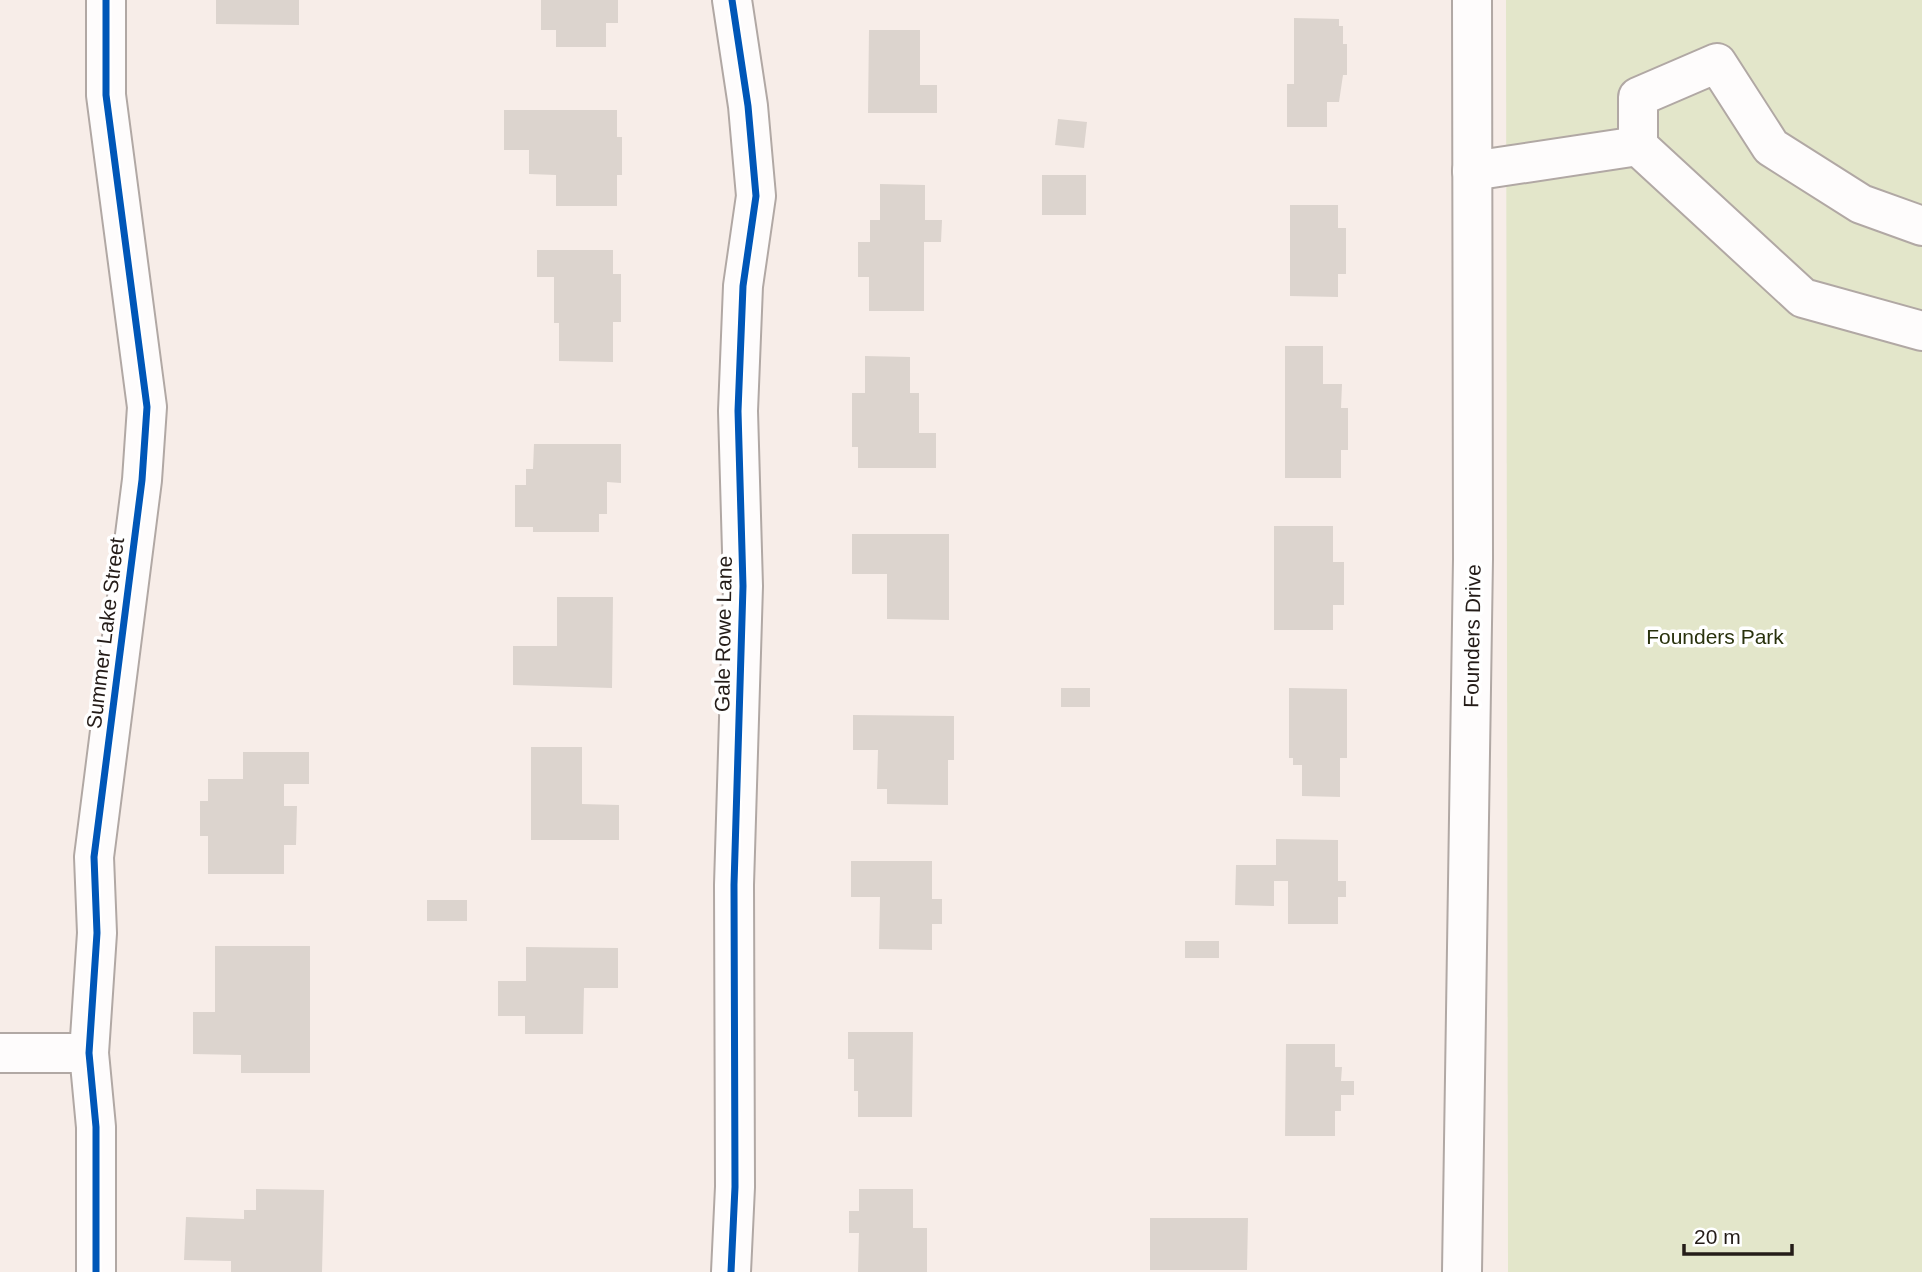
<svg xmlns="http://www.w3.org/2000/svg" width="1922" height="1272" viewBox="0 0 1922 1272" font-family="Arial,sans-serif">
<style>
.green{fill:#e3e6ca}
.building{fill:#dcd4ce}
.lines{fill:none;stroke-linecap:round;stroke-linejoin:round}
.minor-casing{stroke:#b1a8a4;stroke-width:42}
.minor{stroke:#fefcfc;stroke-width:38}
.cycleway-casing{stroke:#fff;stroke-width:11}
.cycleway{stroke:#0057b8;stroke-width:7}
.labels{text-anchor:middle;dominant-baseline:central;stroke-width:7;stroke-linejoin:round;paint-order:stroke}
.street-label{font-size:21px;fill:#241c18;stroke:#fff}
.park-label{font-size:21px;fill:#29320d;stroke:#fff}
</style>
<rect width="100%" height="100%" fill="#f7ede8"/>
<!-- green -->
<path class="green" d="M1506,0H1922V1272H1508Z"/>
<!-- building -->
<g class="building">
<path d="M216,0H299V25L216,24Z"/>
<path d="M541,0H618V23H606V47H556V30H541Z"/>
<path d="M1294,18L1339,19V26H1343V44H1347V75H1343L1339,102H1327V127H1287V84H1294Z"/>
<path d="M869,30H920V85H937V113H868Z"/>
<path d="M504,110H617V137H622V175H617V206H556V175L529,174V150H504Z"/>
<path d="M1058,119L1087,122L1084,148L1055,145Z"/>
<rect x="1042" y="175" width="44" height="40"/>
<path d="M880,184L925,185V220H942L941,242H924V311H869V277H858V242H870V220H880Z"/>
<path d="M1290,205H1338V228H1346V274H1338V297L1290,296Z"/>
<path d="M537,250H613V274H621V322H613V362L559,361V323H554V277H537Z"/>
<path d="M1285,346H1323V384H1342L1341,408H1348V450H1341V478H1285Z"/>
<path d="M865,356L910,357V393H919V433H936V468H858V447H852V393H865Z"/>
<path d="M534,444H621V483L607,482V514H599V532H533V527H515V485H526V469H533Z"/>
<path d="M1274,526H1333V562H1344V605H1333V630H1274Z"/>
<path d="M852,534H949V620L887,619V574H852Z"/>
<path d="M557,597H613L612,688L513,685V646H557Z"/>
<rect x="1061" y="688" width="29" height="19"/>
<path d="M1289,688L1347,689V758H1340V797L1302,796V765H1293V758H1289Z"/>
<path d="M853,715L954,716V760H948V805L887,804V789H877L878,750H853Z"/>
<path d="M531,747H582V804L619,805V840H531Z"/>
<path d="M243,752H309V784H284V806H297L296,845H284V874H208V836H200V801H208V779H243Z"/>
<path d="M1276,839L1338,840V881H1346V897H1338V924H1288V881H1274V906L1235,905L1236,865H1276Z"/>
<path d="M851,861H932V899H942V924H932V950L879,949L880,897H851Z"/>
<rect x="427" y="900" width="40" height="21"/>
<rect x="1185" y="941" width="34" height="17"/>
<path d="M215,946H310V1073H241V1055L193,1054V1012H215Z"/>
<path d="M526,947L618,948V988H584L583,1034H525V1016H498V981H526Z"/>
<path d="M848,1032H913L912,1117H858V1091H854V1059H848Z"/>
<path d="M1286,1044H1335V1067H1342L1341,1081H1354V1095H1341V1111H1335V1136H1285Z"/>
<path d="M256,1189L324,1190L322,1272H231V1261L184,1260L186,1217L244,1219V1210H256Z"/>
<path d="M859,1189H913V1228H927V1272H858L859,1233H849V1211H859Z"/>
<path d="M1150,1218H1248L1247,1270H1150Z"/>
</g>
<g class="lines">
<defs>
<g id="minor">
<path d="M1472,171L1638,146"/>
<path d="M1922,226L1861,204L1771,147L1717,63L1638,97V146L1803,298L1922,331"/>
<path d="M0,1053H89"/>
<path d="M96,1272V1127L89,1053L97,933L94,857L142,480L147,407L106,95V0"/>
<path d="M731,1272L735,1187L734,885L743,586L738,411L743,286L756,196L748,106L732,0"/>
<path d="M1462,1272L1473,559L1472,0"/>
</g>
</defs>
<!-- minor casing -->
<use href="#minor" class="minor-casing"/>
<!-- minor -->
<use href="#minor" class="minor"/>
<defs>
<g id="cycleway">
<path d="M96,1272V1127L89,1053L97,933L94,857L142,480L147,407L106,95V0"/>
<path d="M731,1272L735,1187L734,885L743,586L738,411L743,286L756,196L748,106L732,0"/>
</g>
</defs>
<!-- cycleway casing -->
<use href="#cycleway" class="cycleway-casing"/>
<!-- cycleway -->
<use href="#cycleway" class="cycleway"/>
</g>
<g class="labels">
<!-- street labels -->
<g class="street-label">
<text transform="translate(105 633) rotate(-83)">Summer Lake Street</text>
<text transform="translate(723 634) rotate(-89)">Gale Rowe Lane</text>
<text transform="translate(1472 636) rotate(-89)">Founders Drive</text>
</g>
<!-- park labels -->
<g class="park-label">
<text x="1715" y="636">Founders Park</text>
</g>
</g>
<!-- scale -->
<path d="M1684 1244v10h108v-10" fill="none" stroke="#241c18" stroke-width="3.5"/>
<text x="1694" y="1244" font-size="21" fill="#241c18" stroke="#ffffff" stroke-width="5" paint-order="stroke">20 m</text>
</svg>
